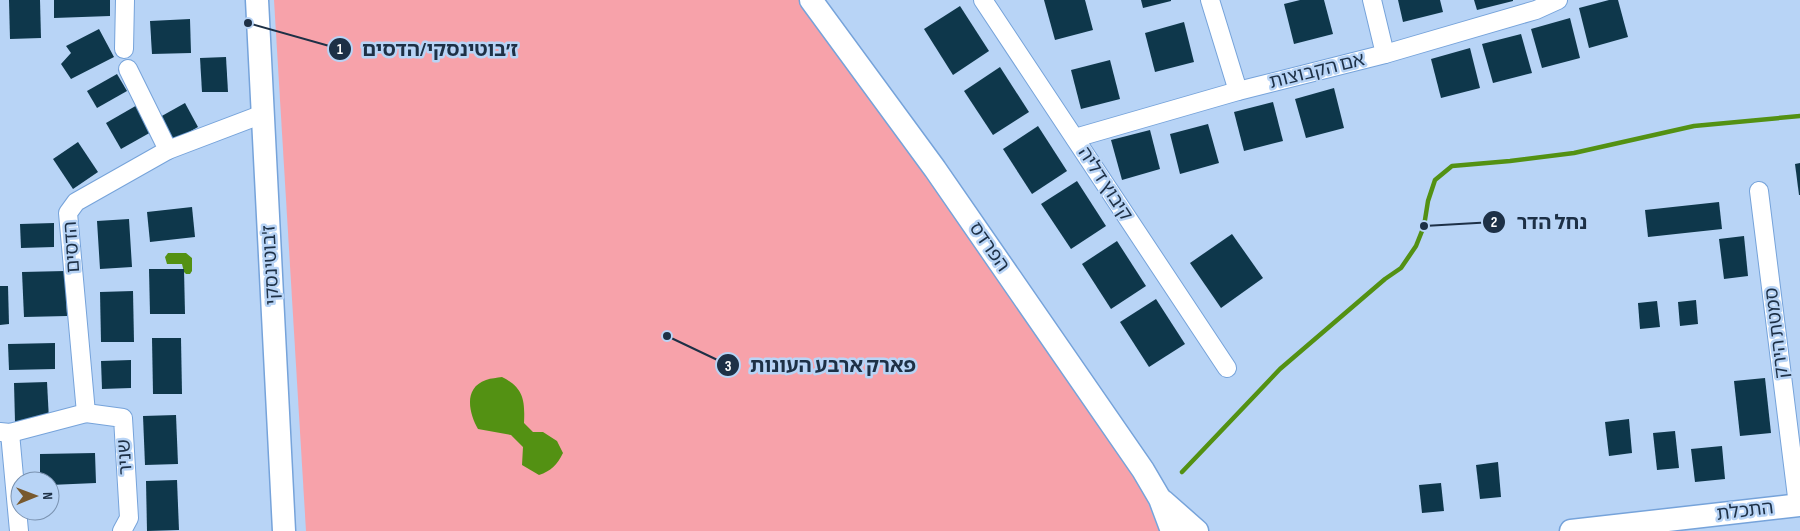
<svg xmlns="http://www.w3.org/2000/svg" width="1800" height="531" viewBox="0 0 1800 531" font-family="'Sofia Sans Condensed','Noto Sans Hebrew',sans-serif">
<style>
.green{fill:#f7a2aa}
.water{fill:#539113}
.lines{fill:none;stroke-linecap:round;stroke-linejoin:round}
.stream{stroke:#539113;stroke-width:4.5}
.building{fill:#0e374b}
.minor-casing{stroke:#76a3da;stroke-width:20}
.tertiary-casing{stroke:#76a3da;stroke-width:25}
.minor{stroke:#fff;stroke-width:18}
.tertiary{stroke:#fff;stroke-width:22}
.labels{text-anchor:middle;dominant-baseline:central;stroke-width:5;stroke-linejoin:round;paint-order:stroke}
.street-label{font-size:19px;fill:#1d3046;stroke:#b8d4f6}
.leader{fill:none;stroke:#1d3046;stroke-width:2}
.callout-dot{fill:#1d3046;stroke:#b8d4f6;stroke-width:2}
.mark-label{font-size:15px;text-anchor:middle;font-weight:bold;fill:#fff}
.callout-label{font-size:20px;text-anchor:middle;font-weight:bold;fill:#1d3046;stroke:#b8d4f6;stroke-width:5;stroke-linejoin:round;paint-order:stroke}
</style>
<rect width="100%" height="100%" fill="#b8d4f6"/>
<!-- green -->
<path class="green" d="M274,0H806L1138,477L1159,531H306Z"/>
<!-- water -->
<g class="water">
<path d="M168,253H186L192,258V271L190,274H186L184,272L182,264H167L165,257Z"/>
<path d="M502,377C524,388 525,401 524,423L533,432H543L557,441L563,453C557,465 551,471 539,475L522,465L523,447L511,435L478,429C469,413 463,388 486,380C491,378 497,378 502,377Z"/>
</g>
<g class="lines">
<!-- stream -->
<path class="stream" d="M1182,472L1280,369L1385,279L1401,268L1416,246L1424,226L1428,201L1435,180L1452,166L1510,161L1574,153L1694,126L1800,116"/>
</g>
<!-- building -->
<g class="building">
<path d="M9,0H40L41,38L10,39Z"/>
<path d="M54,0H110V16L54,18Z"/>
<path d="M1044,0H1085L1093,30L1055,40Z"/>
<path d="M1141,0H1171V1L1143,8Z"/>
<path d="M1300,0H1324L1333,34L1294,44L1284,4Z"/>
<path d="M1398,0H1440L1443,12L1403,22Z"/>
<path d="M1474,0H1513V1L1477,10Z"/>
<path d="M1609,0H1618L1628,37L1589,48L1579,8Z"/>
<path d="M960,6L989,51L953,75L924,29Z"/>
<path d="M1570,18L1580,58L1542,68L1531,29Z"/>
<path d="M190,19L191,53L152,54L150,21Z"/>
<path d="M1184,22L1194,62L1155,72L1145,33Z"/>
<path d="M99,29L114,57L71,79L61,64L71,53L66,46Z"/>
<path d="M1521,34L1532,73L1493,83L1482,44Z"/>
<path d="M1470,48L1480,88L1441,98L1431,59Z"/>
<path d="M226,57L228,92H202L200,58Z"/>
<path d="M1110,60L1120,99L1081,109L1071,70Z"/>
<path d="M1000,67L1029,112L993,135L964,91Z"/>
<path d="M117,74L127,91L97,108L87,91Z"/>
<path d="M1334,88L1344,128L1306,138L1295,99Z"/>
<path d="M1273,102L1283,141L1244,151L1234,112Z"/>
<path d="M185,103L198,127L173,141L160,117Z"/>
<path d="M139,104L153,131L121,149L106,123Z"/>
<path d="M1208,124L1219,163L1180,174L1170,134Z"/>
<path d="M1038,126L1067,171L1032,194L1003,149Z"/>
<path d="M1150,130L1160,169L1122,180L1111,140Z"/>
<path d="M78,142L98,172L73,189L53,159Z"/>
<path d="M1800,163V195H1799L1795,164Z"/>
<path d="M1077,181L1106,226L1071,249L1041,204Z"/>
<path d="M1719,202L1722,229L1648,237L1645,210Z"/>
<path d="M192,207L195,237L150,242L147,212Z"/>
<path d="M129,219L132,267L100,269L97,221Z"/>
<path d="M54,223V247L21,248L20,224Z"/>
<path d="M1232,234L1263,278L1221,308L1190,263Z"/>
<path d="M1744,236L1748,276L1724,279L1719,239Z"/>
<path d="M1117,241L1146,286L1111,309L1082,264Z"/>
<path d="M149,269H184L185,314H150Z"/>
<path d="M65,271L67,316L24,317L22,272Z"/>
<path d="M0,286H8L9,324L0,325Z"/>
<path d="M133,291L134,342H101L100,292Z"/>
<path d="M1156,299L1185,344L1149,367L1120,322Z"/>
<path d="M1696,300L1698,324L1680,326L1678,302Z"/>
<path d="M1657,301L1660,327L1640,329L1638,303Z"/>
<path d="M152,338H181L182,394H153Z"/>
<path d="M55,343V369L9,370L8,344Z"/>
<path d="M131,360V388L102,389L101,361Z"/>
<path d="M1765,378L1771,433L1740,436L1734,381Z"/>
<path d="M47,382L49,420L15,422L14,383Z"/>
<path d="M176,415L178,464L145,465L143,416Z"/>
<path d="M1629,419L1632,453L1609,456L1605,422Z"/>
<path d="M1675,431L1679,468L1657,470L1653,433Z"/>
<path d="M1722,446L1725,479L1695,482L1691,449Z"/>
<path d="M95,453L96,483L50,485V481H40V454Z"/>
<path d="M1498,462L1501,497L1480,499L1476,465Z"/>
<path d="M177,480L179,530L147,531L146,481Z"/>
<path d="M1441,483L1444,511L1422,513L1419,485Z"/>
</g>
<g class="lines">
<defs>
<g id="minor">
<path d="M983,0L1227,368"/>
<path d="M1210,0L1238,91"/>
<path d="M1372,0L1385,54"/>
<path d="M124,49L125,0"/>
<path d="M128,69L168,150"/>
<path d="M1075,138L1238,91L1385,54L1536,10L1558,0"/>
<path d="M1759,191L1798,505"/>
<path d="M86,413L123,418L129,518L122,531"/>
<path d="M0,432L10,433L86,413L68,213L76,202L168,150L263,114"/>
<path d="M10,433L19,531"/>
</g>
<g id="tertiary">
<path d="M257,0L284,531"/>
<path d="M811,0L935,169L1143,470L1160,499L1172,531"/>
<path d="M1163,501L1197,531"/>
<path d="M1571,531L1800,505"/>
</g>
</defs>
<!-- minor casing -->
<use href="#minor" class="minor-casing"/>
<!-- tertiary casing -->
<use href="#tertiary" class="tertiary-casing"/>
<!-- minor -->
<use href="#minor" class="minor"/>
<!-- tertiary -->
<use href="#tertiary" class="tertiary"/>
</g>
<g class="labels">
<!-- street labels -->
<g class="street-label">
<text transform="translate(1317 71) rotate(-14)">אם הקבוצות</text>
<text transform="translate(1105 184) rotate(57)">קיבוץ דליה</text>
<text transform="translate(72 247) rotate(-94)">הדסים</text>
<text transform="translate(989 247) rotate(55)">הפרדס</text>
<text transform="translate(271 265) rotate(-93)">ז'בוטינסקי</text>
<text transform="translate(1777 333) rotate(-97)">סמטת הירק</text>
<text transform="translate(125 457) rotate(-94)">שניר</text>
<text transform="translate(1745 511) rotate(-7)">התכלת</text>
</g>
</g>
<!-- callouts -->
<path class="leader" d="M248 23L340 49M1424 226L1494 222M667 336L728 365"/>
<g class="callout-dot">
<circle cx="248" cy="23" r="5"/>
<circle cx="1424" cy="226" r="5"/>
<circle cx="667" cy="336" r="5"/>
<circle cx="340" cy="49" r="12"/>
<circle cx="1494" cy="222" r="12"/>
<circle cx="728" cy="365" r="12"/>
</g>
<g class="mark-label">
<text x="340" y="54">1</text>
<text x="1494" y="227">2</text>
<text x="728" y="371">3</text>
</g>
<g class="callout-label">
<text x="440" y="56">ז׳בוטינסקי/הדסים</text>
<text x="1552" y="229">נחל הדר</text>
<text x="833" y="372">פארק ארבע העונות</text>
</g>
<!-- north arrow -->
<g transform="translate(35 496) rotate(89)"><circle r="24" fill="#b8d4f6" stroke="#7a92b0"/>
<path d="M0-4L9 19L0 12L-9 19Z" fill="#78592e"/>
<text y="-8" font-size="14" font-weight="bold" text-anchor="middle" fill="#1d3046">N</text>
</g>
</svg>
